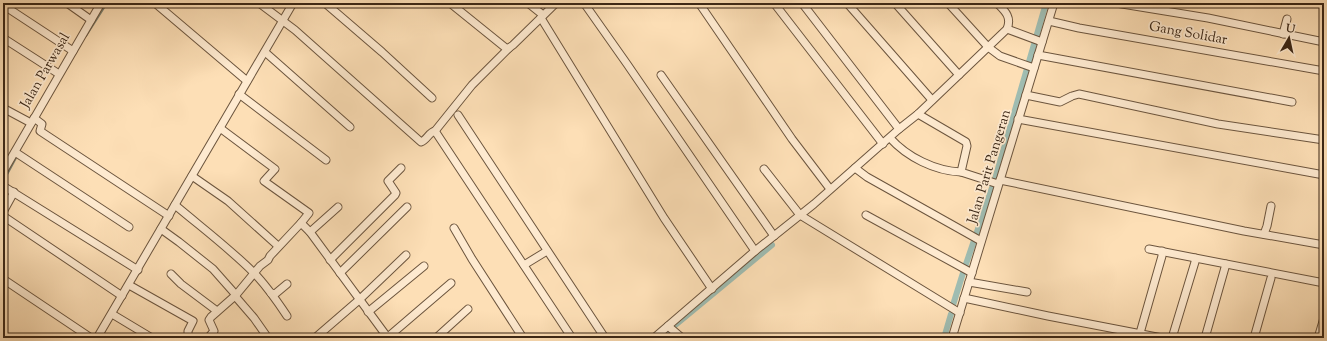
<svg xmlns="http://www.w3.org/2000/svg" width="1327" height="341" viewBox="0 0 1327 341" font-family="'Sorts Mill Goudy',serif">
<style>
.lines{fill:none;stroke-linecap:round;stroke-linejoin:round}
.stream{stroke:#778073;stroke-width:2}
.canal{stroke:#9fbcb1;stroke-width:6}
.street-casing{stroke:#6c553e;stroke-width:9}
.street{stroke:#feead0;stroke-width:7}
.labels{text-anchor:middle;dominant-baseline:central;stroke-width:3.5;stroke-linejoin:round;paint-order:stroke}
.street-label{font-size:14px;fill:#3b2716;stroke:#feead0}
</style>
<rect width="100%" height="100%" fill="#fddfb6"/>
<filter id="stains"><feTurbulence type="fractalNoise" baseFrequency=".005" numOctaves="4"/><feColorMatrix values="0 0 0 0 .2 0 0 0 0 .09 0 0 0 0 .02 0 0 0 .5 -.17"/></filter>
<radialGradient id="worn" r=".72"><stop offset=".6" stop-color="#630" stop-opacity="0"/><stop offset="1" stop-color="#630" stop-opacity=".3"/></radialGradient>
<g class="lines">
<!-- stream -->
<g class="stream">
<path d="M86,36L107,3"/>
<path d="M3,182L17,156"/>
</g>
<!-- canal -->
<g class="canal">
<path d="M965,267L995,179L1046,3"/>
<path d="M953,305L963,273"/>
<path d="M673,327L772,245"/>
<path d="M660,338L668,332"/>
<path d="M944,338L951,314"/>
</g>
<defs>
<g id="street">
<path d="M67,3L91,20"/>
<path d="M155,3L247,81"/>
<path d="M259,3L295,30L421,142C427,140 429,132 435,131L472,85L509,48"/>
<path d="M325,3L382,52L432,98"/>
<path d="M450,3L507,49L509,48L513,45L556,3"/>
<path d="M528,3L543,15"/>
<path d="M584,3L627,64L755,251"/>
<path d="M699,3L792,139L830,189"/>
<path d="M774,3L883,144"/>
<path d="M802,3L899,129"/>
<path d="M847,3L932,100"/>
<path d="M895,3L959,75"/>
<path d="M948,3L988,47L1000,56L1034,68"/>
<path d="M1116,3L1208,18L1324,42"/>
<path d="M3,5L73,51"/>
<path d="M541,18L664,218L712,289"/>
<path d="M1049,21L1079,28L1324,71"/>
<path d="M1007,29L1042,42"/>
<path d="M1283,34L1287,19"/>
<path d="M3,38L59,74"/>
<path d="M265,52L350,127"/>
<path d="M1038,55L1292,102"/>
<path d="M661,75L774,236"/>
<path d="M239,94L326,160"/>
<path d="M1026,95L1060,102L1072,96L1079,94L1218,124L1324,140"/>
<path d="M3,108L31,123"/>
<path d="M918,114L966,142L967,146L961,172L998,184"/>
<path d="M458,115L605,338"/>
<path d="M34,118L42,124L40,131L169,216"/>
<path d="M1018,119L1324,175"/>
<path d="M220,128L275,169L264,181L309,213L301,223"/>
<path d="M435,131L572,338"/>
<path d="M890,138C907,157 935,171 961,172"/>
<path d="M15,152L129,227"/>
<path d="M855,168L867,177L981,241"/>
<path d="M764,169L800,215L960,313"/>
<path d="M3,172L101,3"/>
<path d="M192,176L228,201L278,246"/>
<path d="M1000,180L1244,231L1324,245"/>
<path d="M3,186L138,270"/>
<path d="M175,205C201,227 229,248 253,272C266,285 277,301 287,316"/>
<path d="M3,212L14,192"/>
<path d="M866,215L972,273"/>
<path d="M3,216L122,296"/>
<path d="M454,228L472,259L523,338"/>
<path d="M161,229L179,242L213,269L236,295"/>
<path d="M310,232L338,207"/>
<path d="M1264,234L1267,226L1271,206"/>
<path d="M1149,249L1324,283"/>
<path d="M330,260L395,195L396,193L388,181L401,168"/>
<path d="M524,265L547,251"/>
<path d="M340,273L407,207"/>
<path d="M171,274L181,284L217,311"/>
<path d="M3,279L91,338"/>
<path d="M969,282L1027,292"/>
<path d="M129,285L193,321L188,331V334"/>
<path d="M271,293L275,294L287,284"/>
<path d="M235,296L254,318L268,338"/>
<path d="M964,298L1048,316L1162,338"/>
<path d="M368,312L424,266"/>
<path d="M112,314L152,338"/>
<path d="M668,326L682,338"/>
<path d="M1140,333L1162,256V251"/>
<path d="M388,337L451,283"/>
<path d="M97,338L293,3"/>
<path d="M208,338L214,331L209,320L211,317L236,295L260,266L268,260L270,256L301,223L310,232L388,338"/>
<path d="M315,338L359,300L406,255"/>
<path d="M436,338L468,309"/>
<path d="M654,338L755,251L814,204L899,129L918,114L1007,29C1012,17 1005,11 997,3"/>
<path d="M952,338L1054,3"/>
<path d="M1172,338L1195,262V258"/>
<path d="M1205,338L1226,264"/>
<path d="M1254,338L1271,278"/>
<path d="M1318,338L1324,318"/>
</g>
</defs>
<!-- street casing -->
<use href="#street" class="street-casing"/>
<!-- street -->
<use href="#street" class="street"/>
</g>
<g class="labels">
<!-- street labels -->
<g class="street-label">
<text transform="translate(1188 34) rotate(10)">Gang Solidar</text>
<text transform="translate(46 71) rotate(-60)">Jalan Parwasal</text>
<text transform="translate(990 167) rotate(-73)">Jalan Parit Pangeran</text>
</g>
</g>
<!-- margin -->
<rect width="1327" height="341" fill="none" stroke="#fddfb6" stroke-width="16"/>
<rect x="4" y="4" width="1319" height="333" fill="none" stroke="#3b2716" stroke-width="2"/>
<rect x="8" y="8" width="1311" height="325" fill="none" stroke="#3b2716"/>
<!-- north arrow -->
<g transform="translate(1289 38) rotate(9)" stroke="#feead0" stroke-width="3" paint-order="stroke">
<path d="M0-3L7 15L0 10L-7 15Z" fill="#3b2716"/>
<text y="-6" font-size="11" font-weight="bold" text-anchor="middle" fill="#3b2716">U</text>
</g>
<rect width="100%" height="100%" filter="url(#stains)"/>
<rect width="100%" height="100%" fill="url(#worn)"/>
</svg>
